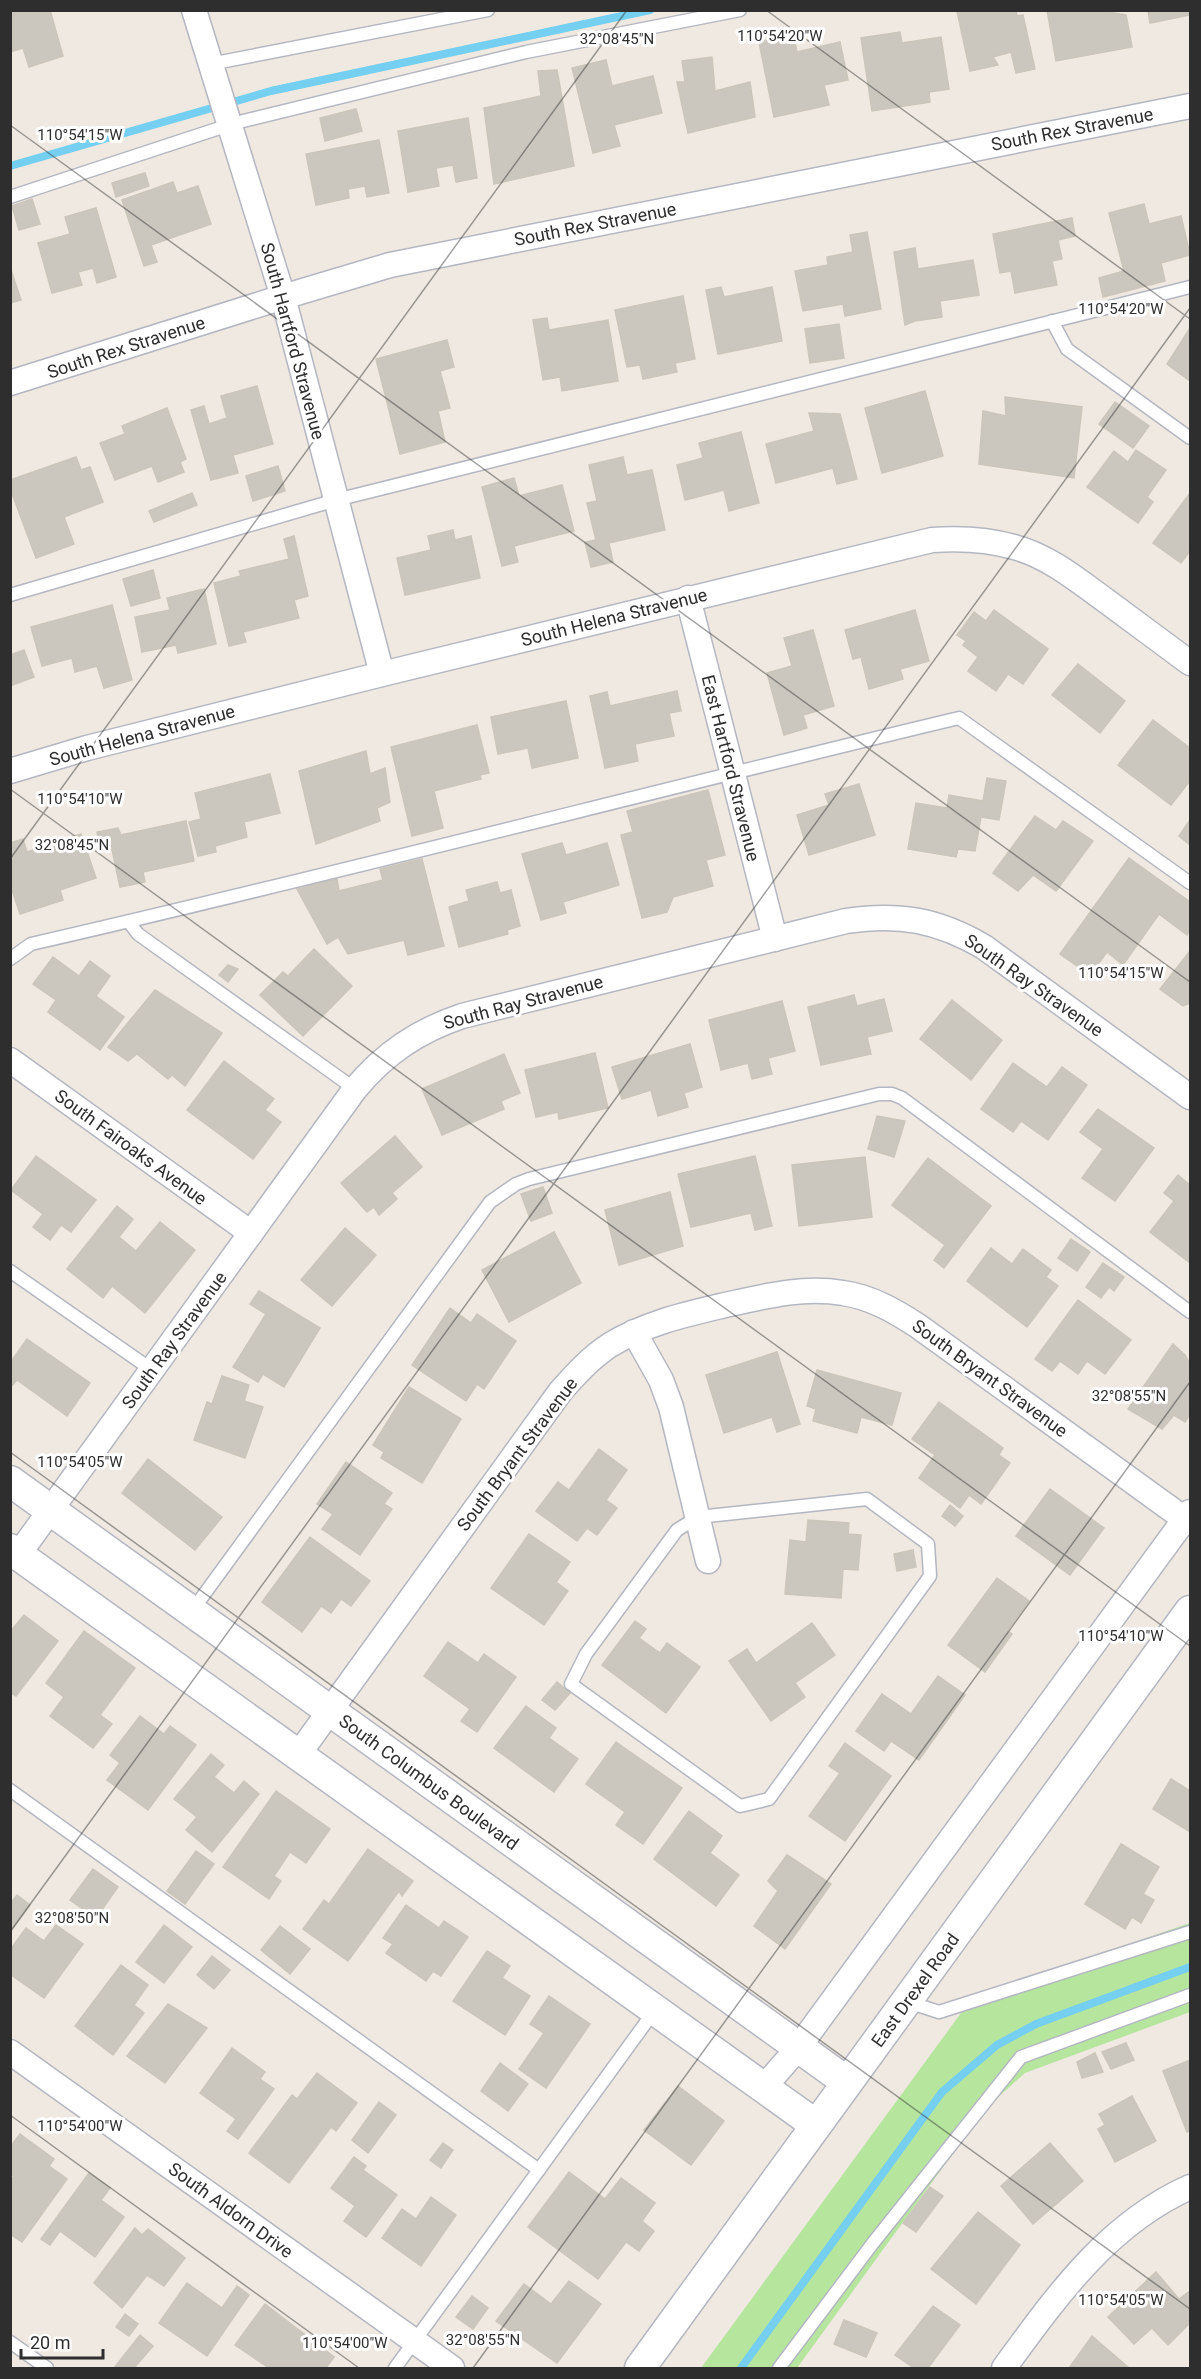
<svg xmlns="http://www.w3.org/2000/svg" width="1201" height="2379" viewBox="0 0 1201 2379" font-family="Roboto,sans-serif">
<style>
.green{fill:#b6e59e}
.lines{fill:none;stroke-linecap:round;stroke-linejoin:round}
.stream{stroke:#75cff0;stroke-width:8}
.building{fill:#cbc7bf;stroke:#cbc5ba;stroke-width:1.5}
.service-casing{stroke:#b4b7c1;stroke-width:15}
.minor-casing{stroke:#b4b7c1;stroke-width:27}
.tertiary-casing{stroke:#b4b7c1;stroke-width:33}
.service{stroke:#fff;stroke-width:12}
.minor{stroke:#fff;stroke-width:24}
.tertiary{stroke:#fff;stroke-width:30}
.ticks{fill:none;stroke:#2e2e2e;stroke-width:1.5;stroke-opacity:0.45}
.labels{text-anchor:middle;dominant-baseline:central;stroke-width:6;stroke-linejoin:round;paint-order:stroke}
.street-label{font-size:18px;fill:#2e2e2e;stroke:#fff}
.ticks-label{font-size:15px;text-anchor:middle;fill:#2e2e2e;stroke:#fff;stroke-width:6;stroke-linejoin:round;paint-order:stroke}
</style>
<rect width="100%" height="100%" fill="#efe9e1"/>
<!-- green -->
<path class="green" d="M1190,1923V2012L1025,2073L986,2108L797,2368H701L972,1998Z"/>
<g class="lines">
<!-- stream -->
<g class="stream">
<path d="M10,166L271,91L650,10"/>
<path d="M741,2368L942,2092L997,2045L1036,2024L1190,1967"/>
</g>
</g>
<!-- building -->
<g class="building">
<path d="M10,10H50L63,56L29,67L23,48L10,52Z"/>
<path d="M1016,10L1017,16L1023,15L1035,69L1016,73L1011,52L993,57L998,65L970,71L957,11Z"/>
<path d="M1047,10H1095L1126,15L1132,47L1056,61Z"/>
<path d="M1148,10H1190V15L1150,23Z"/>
<path d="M900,32L902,43L941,37L949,89L929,92L930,102L872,111L861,38Z"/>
<path d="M793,34L797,52L840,42L848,80L824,85L829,105L774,117L759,42Z"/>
<path d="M712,57L715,91L750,82L755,117L688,133L677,82H685L682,61Z"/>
<path d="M606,60L612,86L653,76L662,113L614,125L620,146L593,153L572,68Z"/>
<path d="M557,70L574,166L494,184L484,108L541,96L538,71Z"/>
<path d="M356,109L362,131L325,141L320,118Z"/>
<path d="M468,118L477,178L456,182L453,165L436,168L439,186L408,192L398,131Z"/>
<path d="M379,140L389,193L367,197L365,186L348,189L349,198L316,205L306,154Z"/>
<path d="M145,173L149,186L116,197L112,183Z"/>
<path d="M173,182L177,193L198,186L211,224L151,245L157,262L144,266L122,200Z"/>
<path d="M32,199L40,224L19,230L12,206Z"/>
<path d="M1144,204L1149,224L1181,216L1190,255L1161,263L1165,281L1103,297L1099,278L1124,271L1109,213Z"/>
<path d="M96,208L116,277L97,283L93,268L78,272L82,285L52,293L38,243L70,234L65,217Z"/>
<path d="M1072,218L1075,236L1058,240L1062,259L1052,261L1057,285L1015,293L1011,271L1000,273L993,234Z"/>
<path d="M867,232L881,309L845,316L843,304L803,311L795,271L828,265L827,257L853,252L850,235Z"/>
<path d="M915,248L918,269L973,260L979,295L940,301L942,317L915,321L905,325L894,252Z"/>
<path d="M10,267L21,300L10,303Z"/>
<path d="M721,287L724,297L772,287L782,341L718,354L706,290Z"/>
<path d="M683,296L695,359L675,363L677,372L643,379L640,365L627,367L615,310Z"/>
<path d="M547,318L549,330L608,320L618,381L562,391L560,377L543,380L533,320Z"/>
<path d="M839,324L844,358L810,363L805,329Z"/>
<path d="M1190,328V381L1167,364Z"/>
<path d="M447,340L454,367L440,371L450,408L438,411L445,442L400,454L376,359Z"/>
<path d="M257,386L273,444L233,455L238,473L211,480L191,410L204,406L209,424L227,418L221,396Z"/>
<path d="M925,391L943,456L882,473L865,408Z"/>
<path d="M1005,397L1082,407L1074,478L979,464L983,411L1006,416Z"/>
<path d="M1115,402L1149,426L1133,448L1099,424Z"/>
<path d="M167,408L186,459L180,462L184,472L158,482L152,466L115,480L100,443L125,434L122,426Z"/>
<path d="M809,413L840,414L857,479L837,484L833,468L776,483L766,444L814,431Z"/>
<path d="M741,432L759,503L729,511L724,490L685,500L677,465L703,458L699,443Z"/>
<path d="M1136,450L1166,470L1147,497L1153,502L1138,523L1087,487L1114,451L1128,462Z"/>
<path d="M76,457L81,470L90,467L103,502L64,517L74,544L36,558L10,488V480Z"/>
<path d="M623,457L627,475L652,470L665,530L609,543L613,562L591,567L585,542L596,540L587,503L597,501L589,465Z"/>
<path d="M278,466L285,491L253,501L246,476Z"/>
<path d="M514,478L519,496L562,485L574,531L514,546L518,562L502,566L482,487Z"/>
<path d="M192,493L197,505L154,522L149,511Z"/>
<path d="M1190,493V551L1181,563L1153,543Z"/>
<path d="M453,530L455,540L471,536L480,578L405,595L397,558L431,550L428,536Z"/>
<path d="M294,536L308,596L294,600L299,618L243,632L246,642L229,646L214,583L241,576L239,571L289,559L284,539Z"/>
<path d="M153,570L160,598L131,606L123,579Z"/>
<path d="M204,589L216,644L178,653L176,645L142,652L135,617L170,610L167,598Z"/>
<path d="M112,605L132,680L104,688L97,666L75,672L72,658L42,666L31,627Z"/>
<path d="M915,610L929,661L900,669L903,679L869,689L861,657L853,659L845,630Z"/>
<path d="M994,610L1048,649L1023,684L1008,674L996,691L968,671L978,657L963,645L966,641L957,635L974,612L986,621Z"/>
<path d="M813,630L834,706L803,715L807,728L784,735L767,673L792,666L784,638Z"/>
<path d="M24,650L34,677L10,686V655Z"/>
<path d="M1078,664L1125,701L1100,733L1052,695Z"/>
<path d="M677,691L681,711L669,713L674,736L635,744L638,761L605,768L590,696L607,692L610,706Z"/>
<path d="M566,701L578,758L532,768L528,748L498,754L491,717Z"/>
<path d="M1153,720L1190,748V783L1189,782L1171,805L1118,765Z"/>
<path d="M477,725L489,773L480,775L481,779L434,791L443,828L412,836L391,747Z"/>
<path d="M366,751L370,774L385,768L390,802L377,808L380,821L316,844L299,771Z"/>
<path d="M270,774L280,813L244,822L247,837L215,846L216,852L198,856L189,822L201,819L195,793Z"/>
<path d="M987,778L1006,781L999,820L981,817L975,851L958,849L956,857L908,849L916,803L947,808L949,795L983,801Z"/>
<path d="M859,784L875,835L809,855L797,815L829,805L825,794Z"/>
<path d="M708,790L725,855L706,860L713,886L673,897L667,912L642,918L621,835L633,832L627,811Z"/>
<path d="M1035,816L1056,830L1063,821L1093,841L1056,891L1033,875L1018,891L993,873Z"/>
<path d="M1190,820V845L1179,836Z"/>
<path d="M186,821L194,861L143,872L145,882L120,887L111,845L100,847L97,832L118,828L121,835Z"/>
<path d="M81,834L96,878L60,890L63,900L20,914L10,884V843L23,839L27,852Z"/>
<path d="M562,843L566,855L607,843L619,885L563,902L566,913L541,920L522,854Z"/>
<path d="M1129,858L1190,902V930L1187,935L1159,914L1123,965L1107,952L1090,975L1060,954Z"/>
<path d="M422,859L444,946L408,955L404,940L348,954L338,937L327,944L297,889L337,879L339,891L383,880L380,869Z"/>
<path d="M497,882L500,893L511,890L520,926L507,930L508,934L459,947L449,907L469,901L466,890Z"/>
<path d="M314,949L352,986L303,1036L260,995L283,972L288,976Z"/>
<path d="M1190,951V1003L1183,1006L1160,989Z"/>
<path d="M53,957L79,976L90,961L110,976L96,996L124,1017L100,1050L48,1012L56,1000L33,984Z"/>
<path d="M228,965L238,969L228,982L219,975Z"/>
<path d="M155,990L222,1033L185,1086L172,1075L168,1079L137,1054L128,1061L108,1047Z"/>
<path d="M854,995L857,1006L884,999L892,1031L867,1037L871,1054L821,1065L808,1007Z"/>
<path d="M952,1000L1002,1040L971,1080L920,1039Z"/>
<path d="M782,1001L795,1051L768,1058L772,1074L752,1079L748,1063L721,1070L709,1020Z"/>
<path d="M690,1044L702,1087L684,1093L688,1107L658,1116L651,1090L622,1099L612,1067Z"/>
<path d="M595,1053L608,1108L559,1119L558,1112L536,1117L525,1070Z"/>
<path d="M504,1054L520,1093L501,1101L504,1109L442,1135L422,1089Z"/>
<path d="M224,1061L274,1099L265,1110L281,1122L253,1159L187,1110Z"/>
<path d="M1013,1063L1047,1087L1062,1067L1087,1085L1048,1140L1021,1121L1013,1132L981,1109Z"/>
<path d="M1098,1109L1154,1148L1115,1201L1082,1178L1103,1149L1080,1132Z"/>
<path d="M877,1116L905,1121L894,1157L868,1149Z"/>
<path d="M395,1136L422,1167L392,1193L397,1199L379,1215L374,1207L367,1212L341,1183Z"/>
<path d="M36,1156L96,1200L71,1232L61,1225L50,1240L33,1227L43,1214L11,1190Z"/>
<path d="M755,1156L772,1226L755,1230L751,1213L691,1227L678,1174Z"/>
<path d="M865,1157L872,1217L799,1226L792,1165Z"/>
<path d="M928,1158L991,1206L944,1268L934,1260L945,1245L892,1205Z"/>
<path d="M1178,1175L1190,1185V1263L1150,1232L1174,1201L1164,1193Z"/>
<path d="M543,1187L552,1213L531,1221L521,1194Z"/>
<path d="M670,1192L683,1246L619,1265L605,1210Z"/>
<path d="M117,1206L133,1219L119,1237L136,1251L160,1222L195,1250L145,1313L112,1286L103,1298L67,1269Z"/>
<path d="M345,1228L376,1255L332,1306L301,1280Z"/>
<path d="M554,1232L581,1283L509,1322L482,1270Z"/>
<path d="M1071,1239L1090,1252L1077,1271L1058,1258Z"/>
<path d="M991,1248L1012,1264L1023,1249L1051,1270L1046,1277L1058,1286L1027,1327L967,1281Z"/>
<path d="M1103,1263L1124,1277L1114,1291L1109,1287L1101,1298L1086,1287Z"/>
<path d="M259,1291L320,1328L284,1387L263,1374L258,1382L233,1367L266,1314L250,1304Z"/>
<path d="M1078,1300L1131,1340L1105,1374L1087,1361L1078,1374L1060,1361L1052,1371L1035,1359Z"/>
<path d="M450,1308L471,1323L477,1314L516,1341L484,1389L477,1384L466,1401L412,1365Z"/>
<path d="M27,1339L90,1383L67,1416L17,1380L10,1388V1363Z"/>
<path d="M1173,1344L1185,1355L1190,1364V1414L1185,1422L1174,1415L1162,1429L1128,1409Z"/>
<path d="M777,1352L800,1424L777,1432L772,1417L724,1433L706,1375Z"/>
<path d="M817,1370L901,1393L892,1425L861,1417L857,1433L813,1421L816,1409L807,1406Z"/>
<path d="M222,1376L249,1385L244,1401L263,1407L245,1458L194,1440L207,1402L212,1404Z"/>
<path d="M409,1387L461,1419L422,1483L381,1458L384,1452L373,1445Z"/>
<path d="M939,1402L1003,1448L999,1455L1010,1463L981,1504L969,1495L960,1508L919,1478L935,1455L912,1439Z"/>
<path d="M599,1449L627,1470L606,1500L617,1508L597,1535L587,1528L577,1541L536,1511L558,1482L569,1490Z"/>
<path d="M148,1459L222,1517L195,1550L122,1493Z"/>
<path d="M346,1462L392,1493L384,1504L392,1509L360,1555L322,1529L333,1514L317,1504Z"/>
<path d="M1050,1489L1104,1528L1070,1575L1016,1536Z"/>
<path d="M950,1505L963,1516L955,1526L942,1516Z"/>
<path d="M808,1520L849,1523L848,1534L861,1535L858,1570L843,1569L841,1598L785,1594L790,1540L806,1542Z"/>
<path d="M529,1534L570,1562L556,1582L568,1591L544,1625L491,1588Z"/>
<path d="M310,1537L370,1581L351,1606L341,1599L331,1613L321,1606L302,1632L262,1602Z"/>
<path d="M913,1550L916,1567L897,1571L894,1554Z"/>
<path d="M997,1578L1029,1601L1007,1631L1012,1634L985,1672L948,1645Z"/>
<path d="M24,1615L58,1641L16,1696L10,1692V1632Z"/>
<path d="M635,1621L646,1629L639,1638L660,1653L667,1643L700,1667L666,1713L602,1665Z"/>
<path d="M812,1623L835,1655L795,1683L805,1697L771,1721L729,1661L747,1649L756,1663Z"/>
<path d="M84,1631L135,1668L100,1715L112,1724L93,1748L50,1716L64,1697L46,1683Z"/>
<path d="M448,1642L478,1663L484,1654L516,1677L477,1732L461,1721L470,1709L424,1676Z"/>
<path d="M938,1676L965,1695L919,1760L891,1741L884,1751L856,1731L882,1694L911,1714Z"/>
<path d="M557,1682L570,1693L555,1710L542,1700Z"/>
<path d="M526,1706L556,1728L549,1738L578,1759L554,1792L494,1748Z"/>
<path d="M140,1716L164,1734L170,1726L196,1745L148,1810L107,1780L120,1763L110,1755Z"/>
<path d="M616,1742L682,1788L643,1844L616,1825L625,1812L586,1784Z"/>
<path d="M845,1743L891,1776L845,1841L809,1816L840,1773L829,1766Z"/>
<path d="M211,1754L224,1765L214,1777L234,1793L244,1781L259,1794L212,1852L186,1830L197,1817L174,1799Z"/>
<path d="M1171,1779L1190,1791V1832L1153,1809Z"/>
<path d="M276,1791L330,1829L306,1863L290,1852L274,1876L281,1881L269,1899L223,1867Z"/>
<path d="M689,1811L722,1836L710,1853L739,1875L716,1906L654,1859Z"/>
<path d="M1121,1844L1159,1867L1143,1894L1154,1900L1141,1923L1132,1917L1125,1929L1085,1904Z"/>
<path d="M368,1849L413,1881L402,1896L399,1891L348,1961L303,1929L324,1900L329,1904Z"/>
<path d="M196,1851L214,1864L185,1904L167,1891Z"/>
<path d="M787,1855L831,1884L785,1949L754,1926L778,1891L768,1881Z"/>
<path d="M93,1869L118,1887L96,1918L70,1900Z"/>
<path d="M17,1895L30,1905L10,1932V1904Z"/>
<path d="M406,1905L439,1928L444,1921L468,1937L441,1976L433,1971L426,1981L386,1953L393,1944L383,1938Z"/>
<path d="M56,1925L83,1944L44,1998L10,1974V1950L26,1928L44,1941Z"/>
<path d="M164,1925L192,1947L164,1983L136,1962Z"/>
<path d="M280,1926L310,1949L290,1974L261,1950Z"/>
<path d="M487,1951L510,1966L502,1978L530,1996L505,2035L453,2001Z"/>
<path d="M212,1956L230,1970L214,1989L197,1975Z"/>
<path d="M121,1965L148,1985L134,2005L144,2013L113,2055L75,2026Z"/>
<path d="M549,1996L590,2024L546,2088L519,2069L544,2033L530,2024Z"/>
<path d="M168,2004L207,2028L165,2083L127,2056Z"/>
<path d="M1126,2043L1134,2060L1111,2069L1102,2052Z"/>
<path d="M232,2048L265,2072L260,2079L274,2089L238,2139L227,2131L236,2119L200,2093Z"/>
<path d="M1095,2053L1103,2072L1082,2078L1077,2062Z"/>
<path d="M1190,2060V2130L1187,2132L1163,2071Z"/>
<path d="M500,2063L528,2084L508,2111L481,2091Z"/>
<path d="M317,2073L357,2103L336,2131L331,2127L289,2183L249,2153L292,2095L297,2099Z"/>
<path d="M678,2086L724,2121L691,2165L644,2130Z"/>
<path d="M1132,2096L1156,2141L1115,2162L1098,2129L1105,2125L1099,2114Z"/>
<path d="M379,2102L396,2115L368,2153L352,2140Z"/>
<path d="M20,2134L54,2159L49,2166L67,2179L22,2242L10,2234V2181L14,2176L10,2173V2147Z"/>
<path d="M443,2143L453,2150L441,2168L430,2160Z"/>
<path d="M1050,2143L1083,2181L1033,2224L1001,2186Z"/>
<path d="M354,2157L366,2166L363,2170L397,2195L366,2237L344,2221L355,2206L331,2188Z"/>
<path d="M569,2172L605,2199L621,2178L655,2203L642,2221L654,2231L639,2251L626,2242L598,2279L528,2227Z"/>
<path d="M89,2173L110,2188L101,2200L124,2217L95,2257L60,2231L50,2245L41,2239Z"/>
<path d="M930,2187L943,2196L916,2232L903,2223Z"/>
<path d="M431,2197L456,2215L421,2266L382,2238L402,2209L416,2219Z"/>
<path d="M978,2212L1020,2245L976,2304L931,2269Z"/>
<path d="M135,2228L142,2235L148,2229L185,2258L164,2286L147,2275L122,2308L94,2283Z"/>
<path d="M1156,2272L1179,2299L1190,2291V2323L1168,2345L1152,2328L1134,2344L1108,2317Z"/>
<path d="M569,2281L601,2304L557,2363L496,2321L524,2284L551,2304Z"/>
<path d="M187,2283L222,2308L237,2286L249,2295L207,2356L159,2323Z"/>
<path d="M472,2296L488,2308L473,2329L456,2317Z"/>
<path d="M265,2304L334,2357L326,2368H269L235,2345Z"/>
<path d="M933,2306L960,2325L928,2368H914L895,2355Z"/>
<path d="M125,2314L138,2324L129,2336L116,2327Z"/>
<path d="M844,2320L877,2333L866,2357L834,2344Z"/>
<path d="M140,2335L153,2346L134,2368H114Z"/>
<path d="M1092,2336L1129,2368H1069Z"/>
</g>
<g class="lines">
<defs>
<g id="service">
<path d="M210,64L488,10"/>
<path d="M10,197L235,123L526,52L740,10"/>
<path d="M1052,321L1067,349L1190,438"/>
<path d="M10,595L336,500L1190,287"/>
<path d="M129,922L138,934L355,1089"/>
<path d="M10,959L31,944C341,873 649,792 959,718L1190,883"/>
<path d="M10,1271L152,1370"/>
<path d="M867,1499L928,1544L930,1576L769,1799L740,1806L571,1684L586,1654L677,1530L698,1517Z"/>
<path d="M192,1611L490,1202L516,1184L529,1179L879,1094H892L902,1098L1190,1312"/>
<path d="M10,1790L539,2170"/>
<path d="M908,2002L939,2012L1190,1932"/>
<path d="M10,2342L47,2368"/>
<path d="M395,2368L655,2010"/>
<path d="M779,2368L873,2243L1021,2057L1190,1995"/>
</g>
<g id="minor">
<path d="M194,10L283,297L382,674"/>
<path d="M10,383L283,297L390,265L1190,106"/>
<path d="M688,598L775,939"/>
<path d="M10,771L87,748L382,674L932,540C960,538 986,539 1014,547C1048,556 1076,579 1105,600C1133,621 1162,642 1190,663"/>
<path d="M10,1060L251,1233"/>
<path d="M634,1332L661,1380L671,1407L708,1561"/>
<path d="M18,1555L355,1089C385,1053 418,1031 462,1016L846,921C899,913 938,920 984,947L1190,1097"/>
<path d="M298,1755L560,1392C575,1375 590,1358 610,1345C644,1324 683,1315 721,1306C762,1297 801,1286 843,1293C871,1297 895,1311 918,1326L1190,1523"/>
<path d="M10,2052L452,2368"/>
<path d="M763,2088L798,2048L1190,1512"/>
<path d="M1004,2368C1056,2297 1107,2224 1190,2187"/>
</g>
<g id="tertiary">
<path d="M10,1481L847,2082"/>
<path d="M10,1549L816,2125"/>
<path d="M640,2368L1190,1611"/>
</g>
</defs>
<!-- service casing -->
<use href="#service" class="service-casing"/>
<!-- minor casing -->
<use href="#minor" class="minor-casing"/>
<!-- tertiary casing -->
<use href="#tertiary" class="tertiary-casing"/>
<!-- service -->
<use href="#service" class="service"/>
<!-- minor -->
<use href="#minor" class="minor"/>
<!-- tertiary -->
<use href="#tertiary" class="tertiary"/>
</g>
<!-- ticks -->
<path class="ticks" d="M766,10L1190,319M10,125L1190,982M10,789L1190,1646M10,859L627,10M10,1452L1190,2309M10,1932L1190,308M10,2115L359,2368M473,2368L1190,1382"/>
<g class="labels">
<!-- street labels -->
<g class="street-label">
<text transform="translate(1072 129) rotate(-11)">South Rex Stravenue</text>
<text transform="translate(595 224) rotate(-11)">South Rex Stravenue</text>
<text transform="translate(293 341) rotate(75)">South Hartford Stravenue</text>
<text transform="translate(126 347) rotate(-18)">South Rex Stravenue</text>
<text transform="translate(614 617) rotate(-14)">South Helena Stravenue</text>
<text transform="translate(142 735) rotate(-15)">South Helena Stravenue</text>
<text transform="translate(731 768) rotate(76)">East Hartford Stravenue</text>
<text transform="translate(1034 985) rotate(35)">South Ray Stravenue</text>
<text transform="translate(523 1002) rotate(-15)">South Ray Stravenue</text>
<text transform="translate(131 1147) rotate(36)">South Fairoaks Avenue</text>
<text transform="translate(174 1340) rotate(-54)">South Ray Stravenue</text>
<text transform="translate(990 1378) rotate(36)">South Bryant Stravenue</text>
<text transform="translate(517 1454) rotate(-53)">South Bryant Stravenue</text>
<text transform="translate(429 1782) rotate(36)">South Columbus Boulevard</text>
<text transform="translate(915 1990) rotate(-54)">East Drexel Road</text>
<text transform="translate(231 2210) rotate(36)">South Aldorn Drive</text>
</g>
</g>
<g class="ticks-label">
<text x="780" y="41">110°54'20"W</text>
<text x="617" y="44">32°08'45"N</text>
<text x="80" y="140">110°54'15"W</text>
<text x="1121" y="314">110°54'20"W</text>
<text x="80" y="804">110°54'10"W</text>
<text x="72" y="850">32°08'45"N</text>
<text x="1121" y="978">110°54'15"W</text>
<text x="1129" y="1401">32°08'55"N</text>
<text x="80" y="1467">110°54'05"W</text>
<text x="1121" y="1641">110°54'10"W</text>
<text x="72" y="1923">32°08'50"N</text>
<text x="80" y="2131">110°54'00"W</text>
<text x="1121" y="2305">110°54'05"W</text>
<text x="483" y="2345">32°08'55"N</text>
<text x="345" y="2348">110°54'00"W</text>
</g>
<!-- border -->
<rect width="1201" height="2379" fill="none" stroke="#2e2e2e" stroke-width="24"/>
<!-- scale -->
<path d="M21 2349v9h82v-9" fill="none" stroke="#2e2e2e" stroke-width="3"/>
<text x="30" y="2349" font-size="18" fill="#2e2e2e" stroke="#ffffff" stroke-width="4.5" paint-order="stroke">20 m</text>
</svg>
